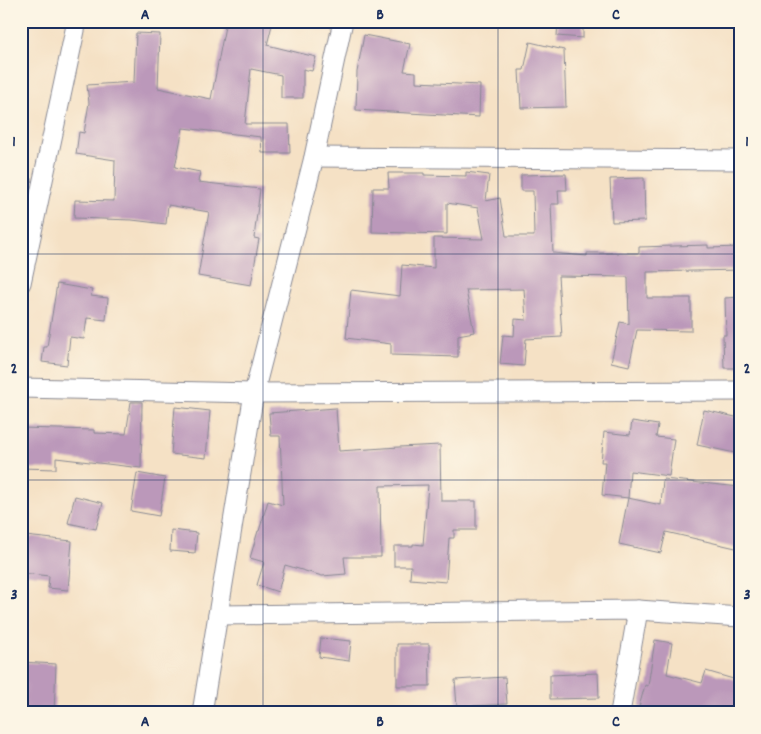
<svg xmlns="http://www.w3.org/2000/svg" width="761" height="734" viewBox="0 0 761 734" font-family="Dekko,sans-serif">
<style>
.building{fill:#bb98ba}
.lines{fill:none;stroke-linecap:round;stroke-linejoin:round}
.minor-casing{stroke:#888892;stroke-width:21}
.minor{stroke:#fff;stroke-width:19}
.grid{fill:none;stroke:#1b2f5e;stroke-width:1;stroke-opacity:0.55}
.neatline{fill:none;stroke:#1b2f5e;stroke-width:2}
.grid-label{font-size:16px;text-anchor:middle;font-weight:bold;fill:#1b2f5e}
</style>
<rect width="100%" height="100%" fill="#fcf5e5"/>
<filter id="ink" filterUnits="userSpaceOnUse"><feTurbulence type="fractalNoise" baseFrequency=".02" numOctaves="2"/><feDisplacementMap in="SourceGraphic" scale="10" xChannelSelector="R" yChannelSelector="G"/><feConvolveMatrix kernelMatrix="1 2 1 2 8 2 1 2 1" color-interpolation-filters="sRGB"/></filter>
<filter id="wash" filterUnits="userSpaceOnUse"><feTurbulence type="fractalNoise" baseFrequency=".0096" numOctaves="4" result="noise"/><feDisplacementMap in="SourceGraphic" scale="20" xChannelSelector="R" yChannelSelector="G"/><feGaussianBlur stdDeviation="1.12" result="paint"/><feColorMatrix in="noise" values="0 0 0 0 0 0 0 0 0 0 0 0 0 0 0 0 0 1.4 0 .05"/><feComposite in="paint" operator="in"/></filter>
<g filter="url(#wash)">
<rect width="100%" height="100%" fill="#f5e1c5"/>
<g id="blocks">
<!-- building -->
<g class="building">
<path d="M226,21H273L267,45L316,57L312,71L303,69V98H281V75L251,69L245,124H289L290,153H262L261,137L183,128L175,167L200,172L198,182L260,189L254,238L259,239L251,285L198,276L209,212L168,205L166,224L132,220L74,218L75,200L114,201L115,160L76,154L79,132L84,133L89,103L87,85L134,82L136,33L160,34L158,88L211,99Z"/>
<path d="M558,21L583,22V38L557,36Z"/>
<path d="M364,35L410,44L404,71L416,72V82L480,85L479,117L356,110L357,72Z"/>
<path d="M530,42L564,50L566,107L521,108L519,70H524Z"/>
<path d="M466,172L489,175L486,201L500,198L506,236H534L533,191H521V175L566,174L567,190H558L559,204H551L553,253L587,256V253H639V247L708,245V248L740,247V270L647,272V298H691V331L637,330L629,366L611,362L620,322L629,324L628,277L558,276L562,337L526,339L524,366L500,364L503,335L514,336L515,319L526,320L524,289L466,290L474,332L458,335V357L391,355V344L346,338L351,290L400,296L402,265L434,268V238L484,239L478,208L447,203V234L372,232L373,188H389L388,173H424V175L466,176Z"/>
<path d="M644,178L645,221L612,222L610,179Z"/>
<path d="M57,284L92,290L91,296L108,298L106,320L87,318L84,339L70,337L67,365L42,362L44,347H47Z"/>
<path d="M740,297V368H724L723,335H726L725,298Z"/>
<path d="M131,402H142L141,468L56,458V469L21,468V428L94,430V433L126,434Z"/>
<path d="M175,407L210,411L206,458L171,454Z"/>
<path d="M336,408L339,451L399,447L440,445L441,501H476V530H454V538H449L446,582L410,579L411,566H394V546H413V544L423,545L428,485L380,486L381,557H344L346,574L322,576L285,565L278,592L257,585L264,562L250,558L258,531H259L268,501L283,505L280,436H271L269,413Z"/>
<path d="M704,410L740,418V454L697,445Z"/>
<path d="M632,421L658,425L656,437L674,439L669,476L630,471L628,498L602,495L605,462H601L604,432L630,435Z"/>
<path d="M137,473L165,478L159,516L131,511Z"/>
<path d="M663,479L740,487V549L666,532L661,553L619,544L628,498L661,505Z"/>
<path d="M75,496L103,503L96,529L68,523Z"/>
<path d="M171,530L197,533L195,553L170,551Z"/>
<path d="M25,536L72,541L68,590L48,588L49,576L22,573Z"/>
<path d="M321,638L351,641L349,661L319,657Z"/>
<path d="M655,640L672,643L667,674L702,683L706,671L740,681V713H657L639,707L645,685L648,686Z"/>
<path d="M397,644H429L430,686H397Z"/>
<path d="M21,662L56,664L54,713H21Z"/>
<path d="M598,673L599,698L550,699V675Z"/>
<path d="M505,677L507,704L457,707L455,680Z"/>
</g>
</g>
</g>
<g filter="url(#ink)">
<use href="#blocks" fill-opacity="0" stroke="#888892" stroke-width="1"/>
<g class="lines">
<defs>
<g id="minor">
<path d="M314,157L740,160"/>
<path d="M21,283L77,21"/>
<path d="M21,388L254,393L740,391"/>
<path d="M218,615L638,610L740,617"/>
<path d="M202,713L254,393L314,157L343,21"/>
<path d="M620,713L638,610"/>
</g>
</defs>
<!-- minor casing -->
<use href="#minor" class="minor-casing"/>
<!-- minor -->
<use href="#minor" class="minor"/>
</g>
</g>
<!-- grid -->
<path class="grid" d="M263,21V713M498,21V713M21,254H740M21,480H740"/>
<!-- margin -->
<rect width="761" height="734" fill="none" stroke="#fcf5e5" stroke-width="55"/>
<rect x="28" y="28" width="706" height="678" class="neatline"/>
<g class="grid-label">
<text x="145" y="19">A</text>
<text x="380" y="19">B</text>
<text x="616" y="19">C</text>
<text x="14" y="146">1</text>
<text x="747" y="146">1</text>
<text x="14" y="373">2</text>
<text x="747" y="373">2</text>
<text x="14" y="599">3</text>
<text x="747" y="599">3</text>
<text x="145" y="726">A</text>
<text x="380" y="726">B</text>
<text x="616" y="726">C</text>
</g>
</svg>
